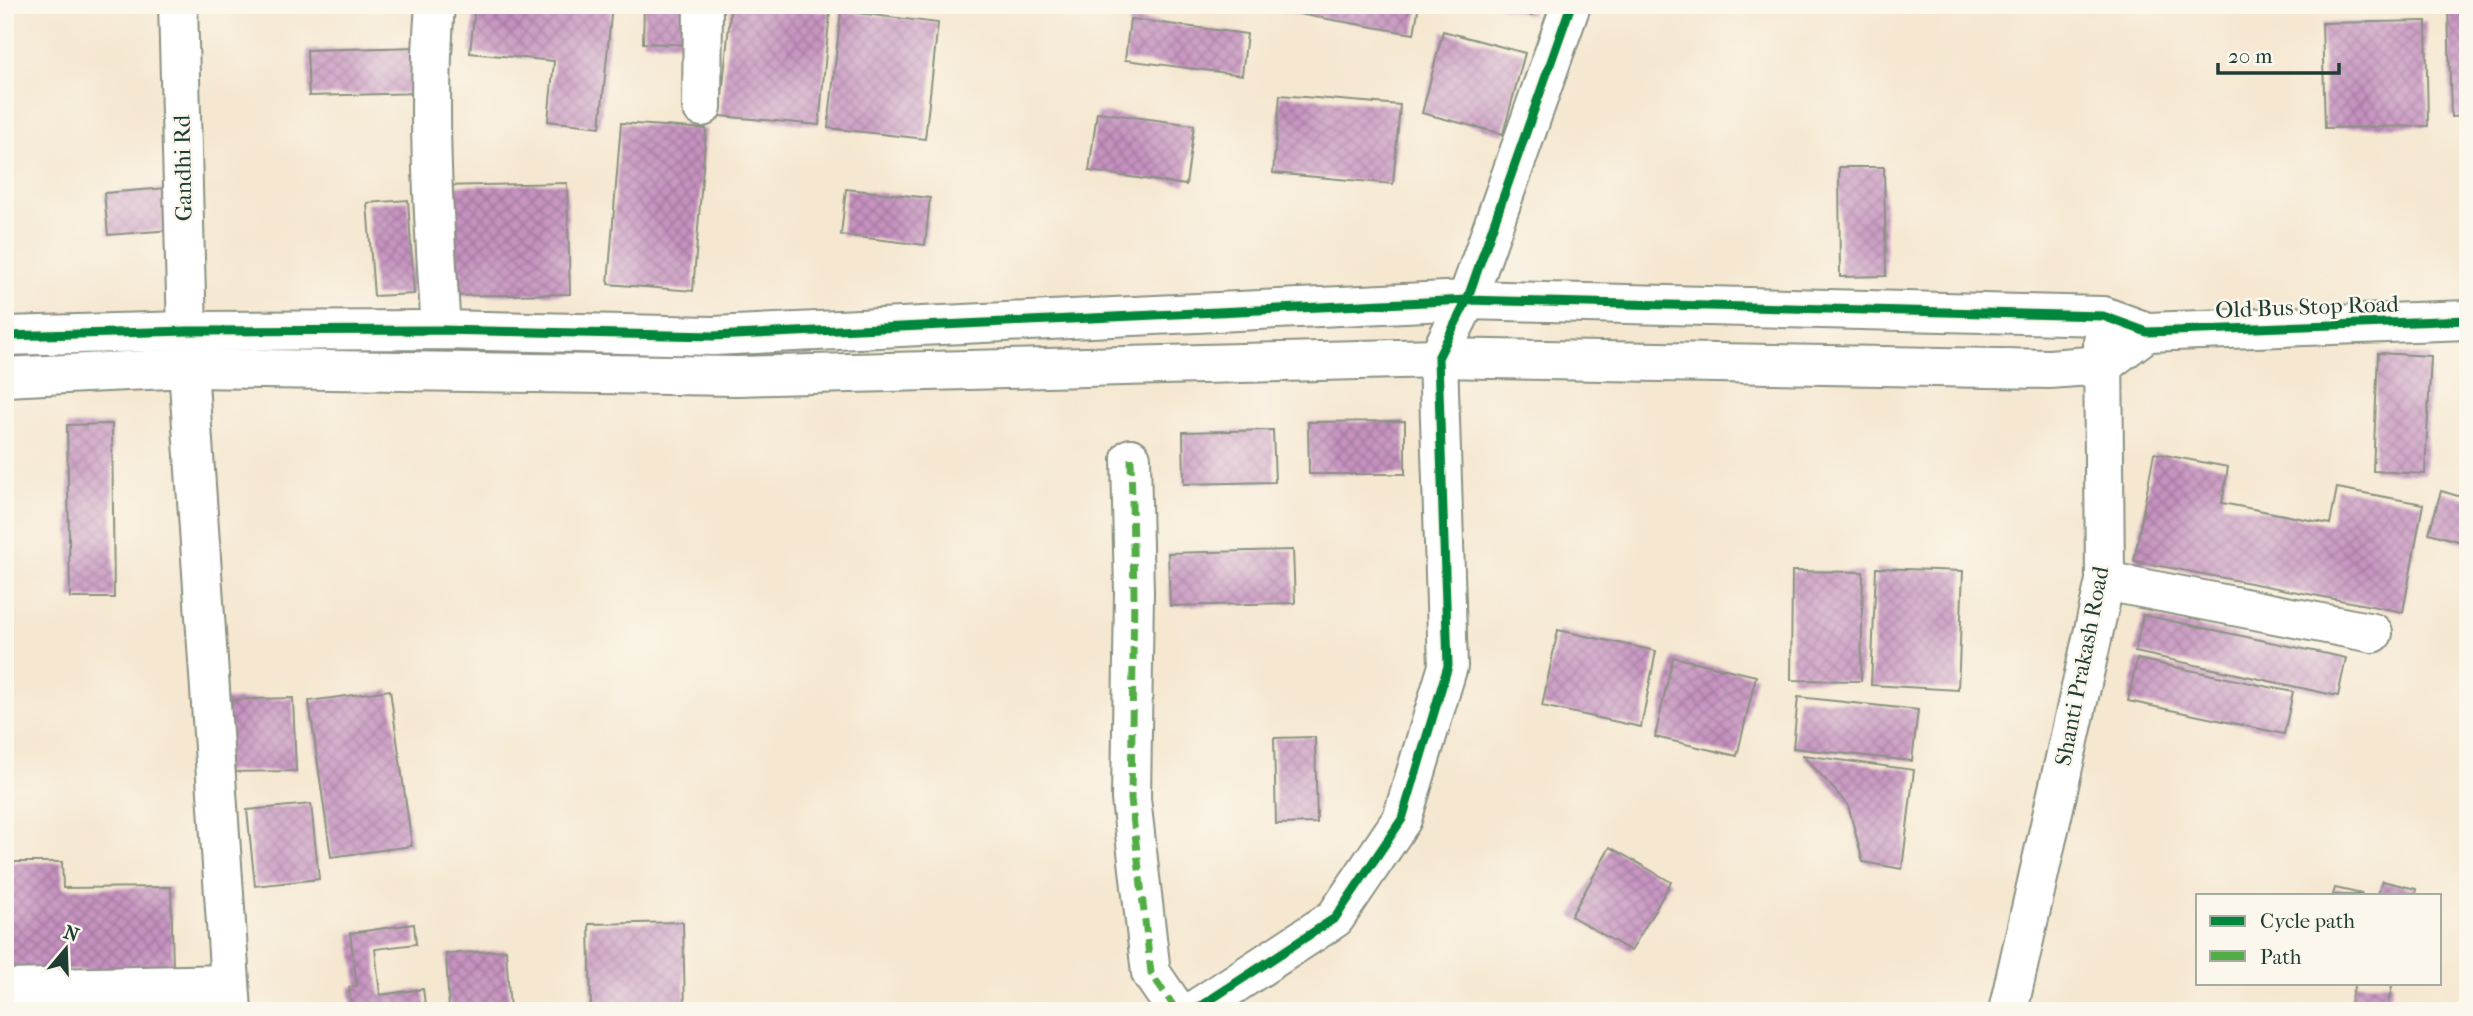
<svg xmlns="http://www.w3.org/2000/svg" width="2473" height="1016" viewBox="0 0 2473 1016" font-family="'IM FELL French Canon',serif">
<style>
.building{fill:url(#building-cross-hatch)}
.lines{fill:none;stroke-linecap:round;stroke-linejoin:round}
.minor-casing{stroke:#8a9282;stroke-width:42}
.minor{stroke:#fff;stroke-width:38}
.quiet{stroke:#52ad45;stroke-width:7;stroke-dasharray:14 7;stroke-linecap:butt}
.cycleway-casing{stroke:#fbf7ec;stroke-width:13}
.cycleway{stroke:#00873e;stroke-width:9}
.labels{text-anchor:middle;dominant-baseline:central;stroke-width:5;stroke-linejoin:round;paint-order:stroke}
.street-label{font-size:23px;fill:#1f3d34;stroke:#fbf7ec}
</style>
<defs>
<pattern id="building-cross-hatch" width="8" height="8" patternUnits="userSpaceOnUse" patternTransform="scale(1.75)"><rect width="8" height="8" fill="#c692c0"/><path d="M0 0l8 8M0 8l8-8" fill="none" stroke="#a0789d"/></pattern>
</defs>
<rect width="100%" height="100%" fill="#fbf7ec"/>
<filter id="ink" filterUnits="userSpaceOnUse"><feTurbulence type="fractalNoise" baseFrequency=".0143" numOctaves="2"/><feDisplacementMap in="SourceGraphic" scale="14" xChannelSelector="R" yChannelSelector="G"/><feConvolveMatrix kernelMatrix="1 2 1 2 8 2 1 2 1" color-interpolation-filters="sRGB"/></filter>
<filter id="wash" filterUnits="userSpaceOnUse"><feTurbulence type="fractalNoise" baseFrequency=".00686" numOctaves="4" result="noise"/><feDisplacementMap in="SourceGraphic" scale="28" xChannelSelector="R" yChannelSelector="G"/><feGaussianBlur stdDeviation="1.57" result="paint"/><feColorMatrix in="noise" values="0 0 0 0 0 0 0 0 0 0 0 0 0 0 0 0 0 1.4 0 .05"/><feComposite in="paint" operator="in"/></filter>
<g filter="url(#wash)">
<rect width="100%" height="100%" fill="#f5e7d0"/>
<g id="blocks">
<!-- building -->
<g class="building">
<path d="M475,5H612L600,127L548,121L554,61L470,53Z"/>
<path d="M644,5H697L696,45L643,43Z"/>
<path d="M731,5H758L830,12L819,125L720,116Z"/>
<path d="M1270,5H1419L1414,34L1270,9Z"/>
<path d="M1495,5H1535L1532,16Z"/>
<path d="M2448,5H2468V116L2451,117Z"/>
<path d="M841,11L938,23L925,139L828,128Z"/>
<path d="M1130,19L1247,34L1242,75L1125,60Z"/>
<path d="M2426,21L2428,126L2325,128L2322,23Z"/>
<path d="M1443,31L1525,53L1503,134L1422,113Z"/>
<path d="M419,47L420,93L309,96L307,50Z"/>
<path d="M1280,95L1400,105L1393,184L1273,173Z"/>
<path d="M1097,112L1194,125L1186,185L1089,171Z"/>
<path d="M621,123L706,129L693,291L608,284Z"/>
<path d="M1839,167H1884L1886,276L1840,277Z"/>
<path d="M567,183L570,294L443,296L440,186Z"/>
<path d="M167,188L171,230L108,235L104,193Z"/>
<path d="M846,189L930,198L925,245L841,235Z"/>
<path d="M408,200L414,294L374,296L367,203Z"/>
<path d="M2378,353L2431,356L2425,474L2373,471Z"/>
<path d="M1405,421V474H1309L1308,422Z"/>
<path d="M112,424L114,598H70L67,425Z"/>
<path d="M1273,430L1275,482L1184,484L1183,432Z"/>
<path d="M2154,453L2228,467L2222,503L2330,524L2337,488L2423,504L2403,612L2134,561Z"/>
<path d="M2441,491L2468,499V544L2429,533Z"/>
<path d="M1293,550L1295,603L1170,606L1168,553Z"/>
<path d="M1876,568L1963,571L1958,690L1871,685Z"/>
<path d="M1792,571L1863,572L1861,681L1791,680Z"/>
<path d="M2143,615L2346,658L2338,696L2135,652Z"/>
<path d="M1558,630L1656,651L1641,727L1542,706Z"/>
<path d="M1673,657L1756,676L1737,756L1655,737Z"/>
<path d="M2137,659L2293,692L2284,734L2128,701Z"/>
<path d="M390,690L412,846L331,857L309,701Z"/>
<path d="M1798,697L1918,710L1912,761L1793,748Z"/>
<path d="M293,698L296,771L220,772L218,700Z"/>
<path d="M1315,737L1317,823L1276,824L1274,738Z"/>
<path d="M1803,755L1914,770L1902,869L1863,862L1848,805Z"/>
<path d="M311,804L319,879L255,886L247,810Z"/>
<path d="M1610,847L1671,882L1631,951L1571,916Z"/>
<path d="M5,862H62L63,888L171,887L173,969L5,972Z"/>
<path d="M2382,881L2416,889L2415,895H2378Z"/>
<path d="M2335,888L2362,894V895H2333Z"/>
<path d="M683,922L685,1011H591L589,924Z"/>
<path d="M414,924L416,944L375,949L380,995L423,989L426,1011H352L349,987L357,986L350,933Z"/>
<path d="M506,950L510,1011H449L446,954Z"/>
<path d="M2355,983H2393L2386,1011H2348Z"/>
</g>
</g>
</g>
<g filter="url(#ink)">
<use href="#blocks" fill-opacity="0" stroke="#8a9282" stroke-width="2"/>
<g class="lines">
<defs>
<g id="minor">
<path d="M178,5L188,368L232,1011"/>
<path d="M435,5C426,114 434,222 441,330"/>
<path d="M702,107L703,5"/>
<path d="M5,336L187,331L441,330L713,336L1467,300L2103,316L2147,332L2468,320"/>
<path d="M5,377L188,368L737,376L1438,358L2049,369L2103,365L2147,332"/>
<path d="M1131,458L1134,592L1131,799L1151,973L1177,1011"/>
<path d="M2105,581L2373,633"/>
<path d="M5,989L230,984"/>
<path d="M1193,1011L1335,918L1402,819L1448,666L1438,358L1467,300L1571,5"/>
<path d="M2008,1011L2105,581L2103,341"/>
</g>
</defs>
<!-- minor casing -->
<use href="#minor" class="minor-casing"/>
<!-- minor -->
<use href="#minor" class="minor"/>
<!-- quiet -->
<path class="quiet" d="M1131,458L1134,592L1131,799L1151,973L1177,1011"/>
<defs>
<g id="cycleway">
<path d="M5,336L187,331L441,330L713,336L1467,300L2103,316L2147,332L2468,320"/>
<path d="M1193,1011L1335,918L1402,819L1448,666L1438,358L1467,300L1571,5"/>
</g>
</defs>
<!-- cycleway casing -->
<use href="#cycleway" class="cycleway-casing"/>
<!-- cycleway -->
<use href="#cycleway" class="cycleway"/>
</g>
</g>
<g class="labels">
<!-- street labels -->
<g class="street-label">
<text transform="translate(183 168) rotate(-91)">Gandhi Rd</text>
<text transform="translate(2307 307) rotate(-2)">Old Bus Stop Road</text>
<text transform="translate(2082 666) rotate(-79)">Shanti Prakash Road</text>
</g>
</g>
<!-- margin -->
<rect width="2473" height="1016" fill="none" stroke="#fbf7ec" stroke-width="28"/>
<!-- legend -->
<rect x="2196" y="894" width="245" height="91" fill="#fbf7ec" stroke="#a3ada2" stroke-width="2"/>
<rect x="2210" y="916" width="35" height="10" fill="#00873e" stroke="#a3ada2" stroke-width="2"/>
<text x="2260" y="928" font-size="21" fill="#1f3d34">Cycle path</text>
<rect x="2210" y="951" width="35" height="10" fill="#52ad45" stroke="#a3ada2" stroke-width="2"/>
<text x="2260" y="964" font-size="21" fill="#1f3d34">Path</text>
<!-- north arrow -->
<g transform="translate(66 949) rotate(19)" stroke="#fbf7ec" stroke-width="5" paint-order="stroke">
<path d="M0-5L12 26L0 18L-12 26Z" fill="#1f3d34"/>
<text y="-10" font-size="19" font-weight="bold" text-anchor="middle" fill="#1f3d34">N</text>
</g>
<!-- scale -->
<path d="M2218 63v10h121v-10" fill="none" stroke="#1f3d34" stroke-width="3.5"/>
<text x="2228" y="63" font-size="21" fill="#1f3d34" stroke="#fbf7ec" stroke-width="5" paint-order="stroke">20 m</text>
</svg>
